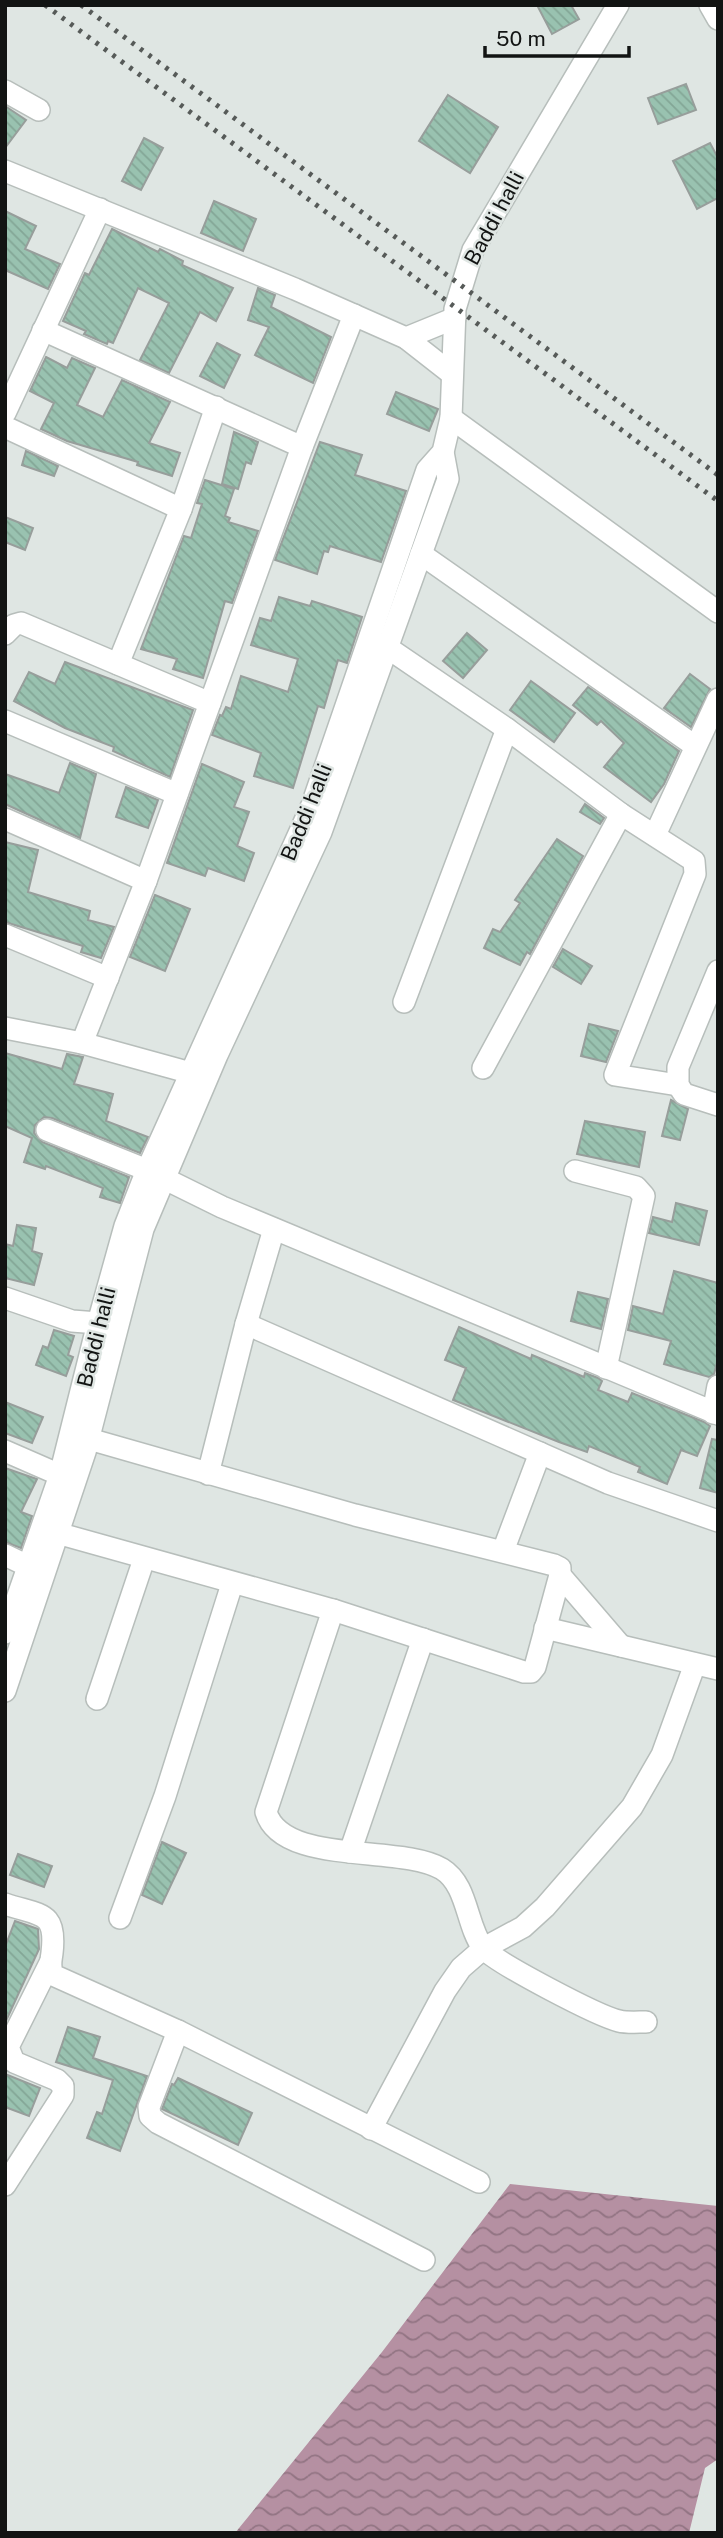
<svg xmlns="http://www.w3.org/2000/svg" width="723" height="2538" viewBox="0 0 723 2538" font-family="'Public Sans',sans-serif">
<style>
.water{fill:url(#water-waves)}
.building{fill:url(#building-back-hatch);stroke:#979e9b;stroke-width:2}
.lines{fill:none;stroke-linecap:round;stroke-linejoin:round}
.minor-casing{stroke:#b7bebb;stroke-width:24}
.minor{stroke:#fff;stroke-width:21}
.rail{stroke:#565a58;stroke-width:5;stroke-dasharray:3.5 7;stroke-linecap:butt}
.labels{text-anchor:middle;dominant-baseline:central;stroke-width:5;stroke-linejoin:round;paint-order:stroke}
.street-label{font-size:21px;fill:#121413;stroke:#dfe6e3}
</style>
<defs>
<pattern id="water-waves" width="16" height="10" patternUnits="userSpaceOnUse" patternTransform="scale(1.75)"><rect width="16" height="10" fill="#b590a2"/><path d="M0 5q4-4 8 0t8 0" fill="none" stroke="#927483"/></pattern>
<pattern id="building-back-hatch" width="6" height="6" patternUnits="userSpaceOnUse" patternTransform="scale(1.75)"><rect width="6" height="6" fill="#99c2b0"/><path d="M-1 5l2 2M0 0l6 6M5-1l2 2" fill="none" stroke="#83a696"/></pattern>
</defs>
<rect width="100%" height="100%" fill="#dfe6e3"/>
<!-- water -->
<path class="water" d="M510,2184L718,2206V2459L705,2468L689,2533H235L382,2352Z"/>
<!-- building -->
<g class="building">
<path d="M537,5H571L579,19L552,34Z"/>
<path d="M686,84L696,110L658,124L648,98Z"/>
<path d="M448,95L498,127L470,173L419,141Z"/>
<path d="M5,106L26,120L5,148Z"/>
<path d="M144,138L163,148L141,190L122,181Z"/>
<path d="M710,143L718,158V198L697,209L673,161Z"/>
<path d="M214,201L256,219L243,251L201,233Z"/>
<path d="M5,211L36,226L25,249L60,264L48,289L5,270Z"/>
<path d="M112,229L158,252L160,249L183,261L182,265L233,288L216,321L200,312L169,373L140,360L169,303L138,288L113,343L108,341L107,344L84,334L86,331L63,321L85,273L89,275Z"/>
<path d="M258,288L275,295L271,307L331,337L313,383L255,355L269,327L248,320Z"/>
<path d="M217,343L240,355L224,388L200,376Z"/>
<path d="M46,357L67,368L72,358L95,368L77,405L103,417L122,380L170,402L149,443L180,453L172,476L137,465L138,462L67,441L41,429L54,403L30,391Z"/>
<path d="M396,392L438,409L429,431L387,414Z"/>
<path d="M234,432L258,442L251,464L246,462L238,489L222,484Z"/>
<path d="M320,442L362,455L355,475L406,491L381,562L330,546L328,552L324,551L317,574L275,560Z"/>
<path d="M26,451L58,466L54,476L22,465Z"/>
<path d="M205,480L234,489L225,516L230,518L228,522L258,531L232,603L225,601L203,678L173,669L177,659L141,649L184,536L191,538L202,504L197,503Z"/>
<path d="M5,517L33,528L25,550L5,542Z"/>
<path d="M279,597L310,606L312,601L362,617L347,663L338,660L324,708L318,706L293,788L254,776L261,753L212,735L220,715L222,716L226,707L231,709L241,676L288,692L298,659L251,645L260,618L271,621Z"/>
<path d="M467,633L487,650L463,678L443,661Z"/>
<path d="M65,662L193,710L170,777L113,751L114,747L65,728L14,701L29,672L55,684Z"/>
<path d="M690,674L710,689L691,727L664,708Z"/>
<path d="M531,681L575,713L554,742L510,710Z"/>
<path d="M588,687L679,751L664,784L651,802L604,767L624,743L601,721L597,725L573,705Z"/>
<path d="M70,763L96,774L80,838L5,804V774L59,793Z"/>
<path d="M202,764L244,782L234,807L249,812L237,846L254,853L244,881L208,868L205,876L167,863Z"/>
<path d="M126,787L158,800L148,828L116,817Z"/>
<path d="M585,804L604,818L600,824L580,812Z"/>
<path d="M557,839L583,856L530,954L527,952L520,965L484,948L493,929L500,932L520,903L515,900Z"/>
<path d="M5,842L38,850L28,892L90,911L88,920L114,927L101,958L81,952L83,946L5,922Z"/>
<path d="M155,895L190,909L165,971L130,957Z"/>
<path d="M563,949L592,966L581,984L553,967Z"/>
<path d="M589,1024L618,1031L606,1062L581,1056Z"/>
<path d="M5,1053L62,1069L67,1054L83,1057L74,1084L113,1094L106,1121L148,1137L140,1153L52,1118L44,1117L35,1125L34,1133L42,1142L129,1177L120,1203L100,1197L103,1188L46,1166L45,1169L24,1162L32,1138L5,1126Z"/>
<path d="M671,1100L688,1109L680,1140L662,1136Z"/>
<path d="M585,1121L645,1132L639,1167L577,1154Z"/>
<path d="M676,1203L707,1211L699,1245L649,1233L653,1217L672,1222Z"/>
<path d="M17,1225L36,1228L32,1251L42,1254L34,1285L5,1278V1244L13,1246Z"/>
<path d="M674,1271L718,1283V1359L714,1374L709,1377L664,1364L671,1341L628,1330L633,1306L663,1314Z"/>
<path d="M578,1292L608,1299L601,1329L571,1321Z"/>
<path d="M459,1327L531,1359L532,1355L584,1377L585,1373L598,1378L602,1381L598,1390L628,1402L632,1393L704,1422L710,1426L697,1456L681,1450L667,1484L638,1472L640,1467L589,1446L587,1452L559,1442L453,1400L466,1368L445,1360Z"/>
<path d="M54,1330L74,1336L68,1355L73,1357L66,1376L36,1365L43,1346L48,1348Z"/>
<path d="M5,1402L43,1417L32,1443L5,1433Z"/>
<path d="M712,1439L718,1440V1493L700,1488Z"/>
<path d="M5,1468L37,1479L21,1512L32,1516L21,1548L5,1542Z"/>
<path d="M162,1842L186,1853L162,1904L142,1895Z"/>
<path d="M18,1854L52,1866L44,1887L10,1875Z"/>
<path d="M15,1921L38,1929L39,1949L5,2023V1947Z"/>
<path d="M68,2027L100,2037L93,2058L147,2076L120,2151L87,2138L97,2112L102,2114L113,2080L56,2062Z"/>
<path d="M5,2074L40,2088L29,2116L5,2107Z"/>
<path d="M178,2078L252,2113L238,2145L162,2109L172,2084L174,2085Z"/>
</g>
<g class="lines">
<defs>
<g id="minor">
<path d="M710,5L718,19"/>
<path d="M5,91L39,110"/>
<path d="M5,171L295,289L406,338L452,374"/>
<path d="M43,330L302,447"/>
<path d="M406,338L455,318"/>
<path d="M5,413L100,209"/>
<path d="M451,418L718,612"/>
<path d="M5,427L181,509"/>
<path d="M421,554L695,746"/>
<path d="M5,634L14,625L21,623L210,703"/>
<path d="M388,648L507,729L621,814L694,861L695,874L615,1075L678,1085"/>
<path d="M118,664L181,509L216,407"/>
<path d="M5,721L177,794"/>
<path d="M5,819L146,881"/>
<path d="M655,835L718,699"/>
<path d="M5,935L108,978"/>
<path d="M718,971L678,1067V1085L684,1094L718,1105"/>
<path d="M404,1002L507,729"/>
<path d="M5,1028L82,1043L191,1073"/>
<path d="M82,1043L146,881L302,447L354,315"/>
<path d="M483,1068L621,814"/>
<path d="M47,1130L147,1170L222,1207L718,1414"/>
<path d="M575,1171L636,1187L644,1196L606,1368"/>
<path d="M5,1298L72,1321L111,1324"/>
<path d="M246,1324L608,1483L718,1521"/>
<path d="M713,1413L718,1386"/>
<path d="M5,1451L60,1475"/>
<path d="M208,1474L246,1324L274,1229"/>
<path d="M46,1530L333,1610L524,1672H531L535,1667L560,1575V1568L554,1565L355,1515L89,1439"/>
<path d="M503,1551L540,1453"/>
<path d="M5,1555L30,1567"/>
<path d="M560,1575L621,1646"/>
<path d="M333,1610L266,1812C282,1866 400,1844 442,1869C468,1885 466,1925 483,1948C496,1963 598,2016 619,2021C627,2023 638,2022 646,2022"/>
<path d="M545,1628L718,1669"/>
<path d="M5,1633L60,1475L98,1323L125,1226L147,1170L312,805L427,470L443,452L451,418L455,309L473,250L618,5"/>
<path d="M5,1691L85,1452L143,1229L217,1055L321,832L448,479L443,452"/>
<path d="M97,1699L144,1559"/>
<path d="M350,1852L423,1639"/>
<path d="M5,1904C40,1916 57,1910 52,1953C51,1961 49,1967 53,1975L178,2031L479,2182"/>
<path d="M120,1918L165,1796L232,1584"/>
<path d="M178,2031L149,2107L150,2116L158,2123L424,2260"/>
<path d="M371,2129L445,1991L461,1968L484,1948L523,1927L545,1907L632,1807L662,1755L695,1664"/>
<path d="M5,2185L63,2095V2086L57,2080L14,2062L8,2047L50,1963"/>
</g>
</defs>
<!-- minor casing -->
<use href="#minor" class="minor-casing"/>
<!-- minor -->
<use href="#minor" class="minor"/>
<!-- rail -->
<g class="rail">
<path d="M45,5L718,501"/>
<path d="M81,5L718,475"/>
</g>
</g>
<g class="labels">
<!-- street labels -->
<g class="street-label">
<text transform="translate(494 218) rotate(-62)">Baddi halli</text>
<text transform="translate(306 812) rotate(-68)">Baddi halli</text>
<text transform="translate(96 1337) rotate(-76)">Baddi halli</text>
</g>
</g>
<!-- border -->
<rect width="723" height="2538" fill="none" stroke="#121413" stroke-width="14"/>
<!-- scale -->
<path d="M485 46v10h144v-10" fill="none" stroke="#121413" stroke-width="3.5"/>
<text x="496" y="46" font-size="21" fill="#121413" stroke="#dfe6e3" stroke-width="5" paint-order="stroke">50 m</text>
</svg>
